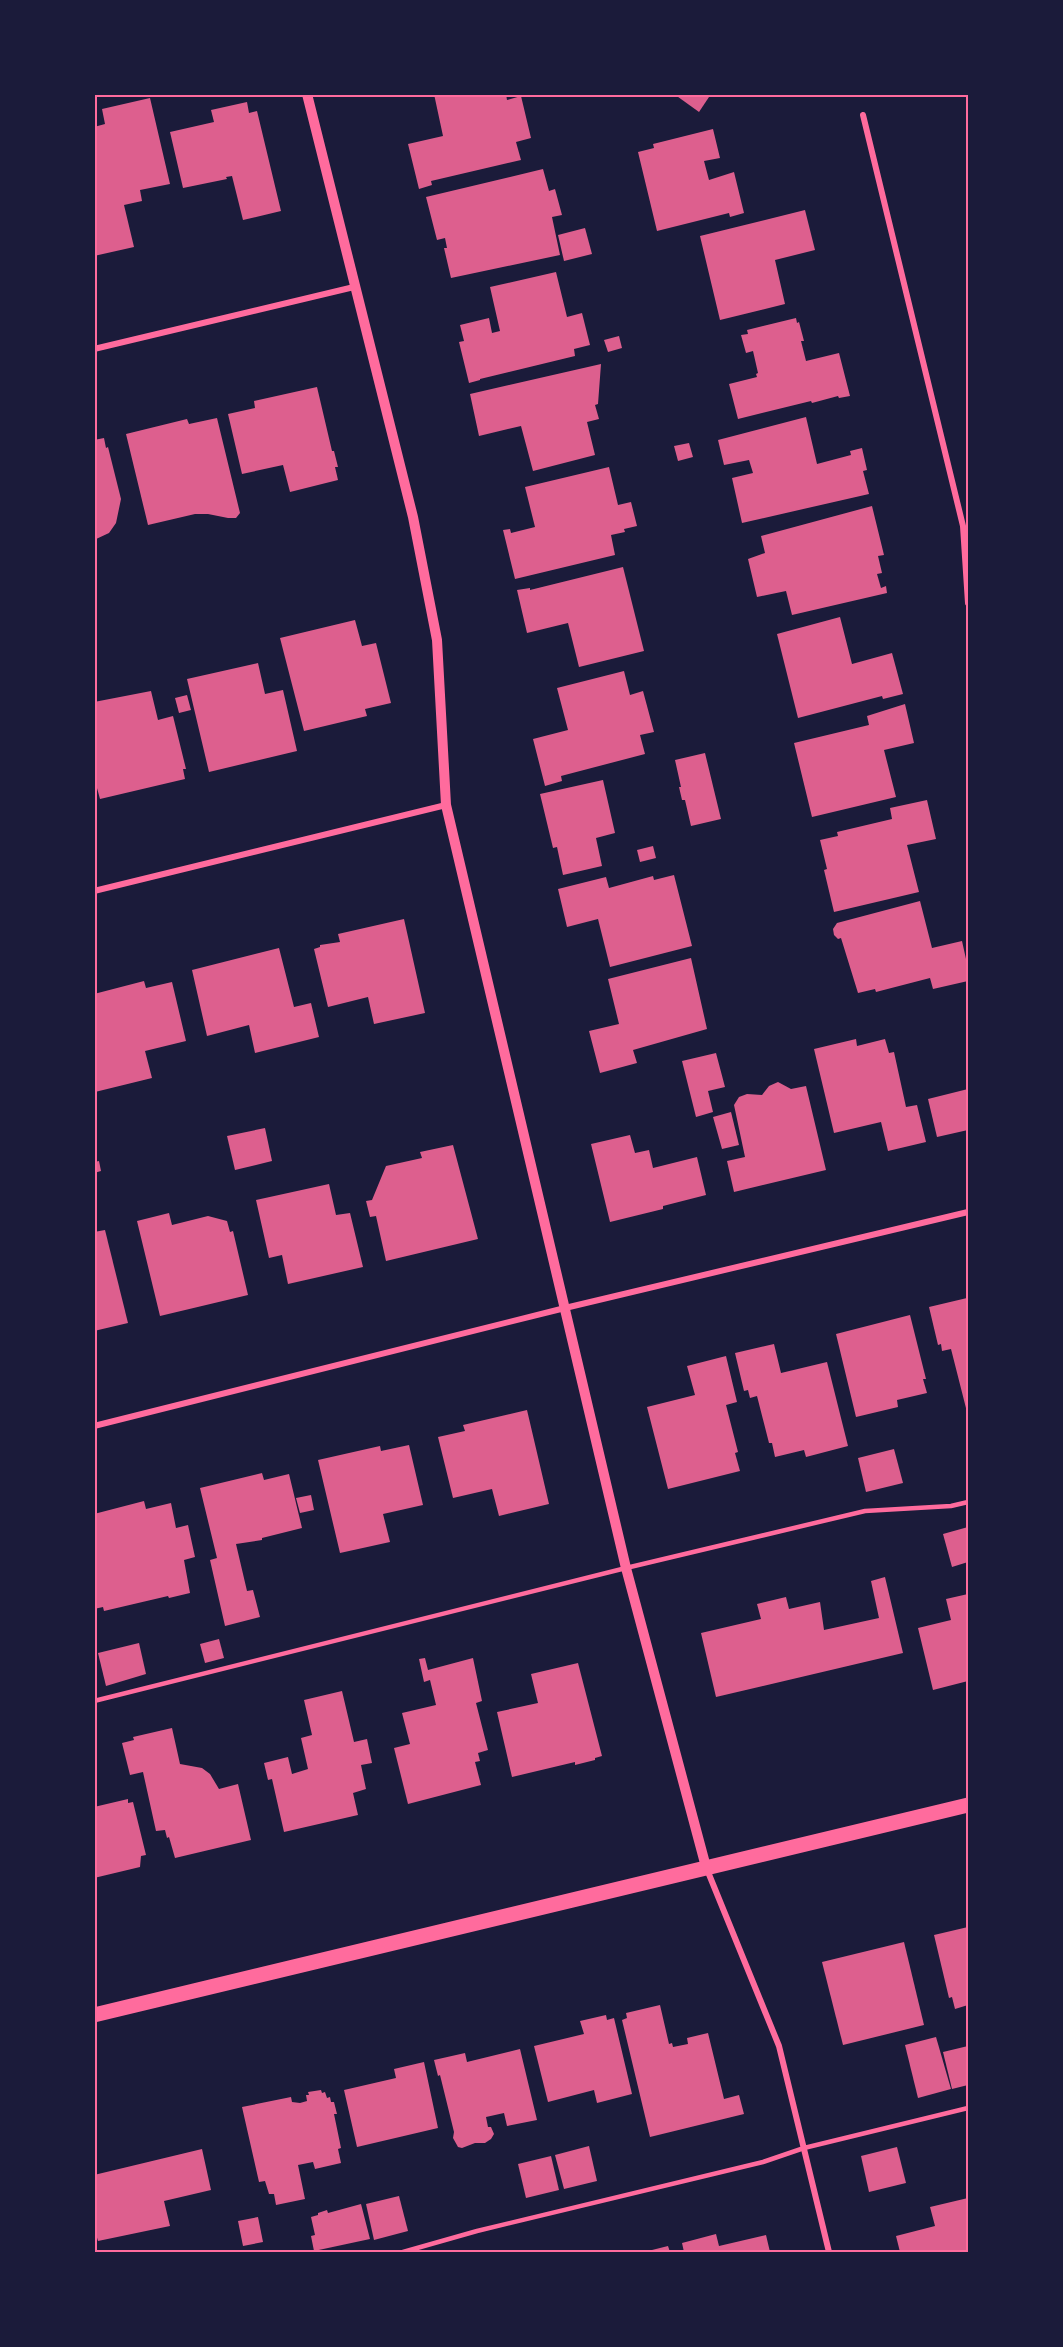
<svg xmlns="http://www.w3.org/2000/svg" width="1063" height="2347" viewBox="0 0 1063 2347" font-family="'Asap Condensed',sans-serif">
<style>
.building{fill:#dd5f8e}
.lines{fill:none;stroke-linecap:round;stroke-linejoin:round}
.service{stroke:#ff6b9d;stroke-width:4.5}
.minor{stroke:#ff6b9d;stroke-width:6}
.tertiary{stroke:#ff6b9d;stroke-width:10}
.primary{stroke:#ff6b9d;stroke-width:15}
.neatline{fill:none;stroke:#ff6b9d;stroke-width:2}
</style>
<rect width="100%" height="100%" fill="#1b1b3a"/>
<!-- building -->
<g class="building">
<path d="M434,94H506L507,100L521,96L531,138L516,142L521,160L431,181L432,185L419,189L408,144L443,136Z"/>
<path d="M674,94H711L699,112Z"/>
<path d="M150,98L170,184L140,190L142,201L124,205L134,247L94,256V127L105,124L102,109Z"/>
<path d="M247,102L249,113L257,111L281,211L243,220L232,176L226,177L227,179L183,188L170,132L214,122L211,110Z"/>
<path d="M713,129L720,158L704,161L709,180L734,172L744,213L730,217L729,213L657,231L638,152L654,148L653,144Z"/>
<path d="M543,169L549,191L555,189L562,215L552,217L560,255L451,278L444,248H447L445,238L437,240L426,197Z"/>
<path d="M805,210L815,250L775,260L785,304L720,320L700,236Z"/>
<path d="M585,228L592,254L564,261L558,235Z"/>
<path d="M556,272L567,317L582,313L590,345L574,349L575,356L480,379V380L469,383L459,342L464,341L460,325L489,318L492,333L500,331L490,287Z"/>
<path d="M796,318L797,323L799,322L804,341H801L806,361L839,353L850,396L839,398L838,396L812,403L811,401L738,419L729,384L757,377L756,374L758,373L753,351L746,353L741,335L748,334L747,330Z"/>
<path d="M619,336L622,348L608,352L604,340Z"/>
<path d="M601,364L598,404L595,405L599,419L587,422L595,455L533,471L521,426L479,436L470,394Z"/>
<path d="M317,387L332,451H334L338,467H335L338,480L290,492L283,465L242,474L228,414L255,408L254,401Z"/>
<path d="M806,417L817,464L851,455L850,451L862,448L867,470L863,471L869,494L742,523L732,478L753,473L749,460L724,465L718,440Z"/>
<path d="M217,418L240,513L236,518H228L208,514H195L148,525L126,434L187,419L189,424Z"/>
<path d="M104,438L106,448L108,447L121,499L116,523L109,533L94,540V440Z"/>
<path d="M689,443L693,457L678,461L674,446Z"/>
<path d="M609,467L618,505L631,502L637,526L624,529L625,532L611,535L615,555L515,579L503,530L510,529L511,533L535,527L525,487Z"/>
<path d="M872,506L884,555L878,556L882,573L877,574L881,588L886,586L887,593L792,615L786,591L757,597L748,559L765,553L761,536Z"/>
<path d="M623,567L644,651L579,667L568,623L527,633L517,590L530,588V590Z"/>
<path d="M840,617L852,664L892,653L903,694L883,699L882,696L798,718L777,634Z"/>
<path d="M355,620L362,646L376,643L391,703L365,709L367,716L304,731L280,638Z"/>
<path d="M258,663L265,694L283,690L297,751L209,772L187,679Z"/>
<path d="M624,671L630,695L643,691L654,732L640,735L645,754L561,776L562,781L545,786L533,739L568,730L557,688Z"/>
<path d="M151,691L158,720L173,716L186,769H183L185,779L100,799L94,777V702Z"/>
<path d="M187,695L191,710L179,713L175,698Z"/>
<path d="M905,704L914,743L884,750L896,797L812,817L794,743L869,725L867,716Z"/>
<path d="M705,753L721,819L691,826L685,800H682L679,787H681L675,760Z"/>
<path d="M603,780L615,833L596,838L602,866L563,875L557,847L553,848L540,794Z"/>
<path d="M927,800L936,839L907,845L919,892L834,912L824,870L827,869L820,840L838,836L837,832L892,819L890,808Z"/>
<path d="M653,846L656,858L640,862L637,850Z"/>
<path d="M674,875L692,946L610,967L598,919L567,927L558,889L606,877L609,888L653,876L654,880Z"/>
<path d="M920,901L932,948L962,941L968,968V981L933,989L930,978L876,992L875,989L858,993L841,938L838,939L834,935L833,929L837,923Z"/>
<path d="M404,919L425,1013L374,1024L368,997L328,1007L314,949L320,947V945L340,942L338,934Z"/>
<path d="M279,948L294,1007L311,1003L319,1037L255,1053L249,1025L207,1036L192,970Z"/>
<path d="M691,958L707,1029L633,1050L637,1063L600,1073L589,1031L619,1024L608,979Z"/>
<path d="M144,981L146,988L172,982L186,1041L145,1051L152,1078L95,1092L94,994Z"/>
<path d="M856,1039L857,1046L885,1039L889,1053L894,1052L906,1107L917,1105L926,1142L888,1151L881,1122L834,1133L814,1049Z"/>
<path d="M716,1053L725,1087L708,1091L713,1112L696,1117L682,1061Z"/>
<path d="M778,1082L791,1089L806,1086L826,1170L734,1192L727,1161L745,1157L734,1105L739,1097L747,1094L762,1095L769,1086Z"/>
<path d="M968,1089V1130L937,1137L928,1099Z"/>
<path d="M731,1112L739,1145L722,1149L713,1117Z"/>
<path d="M265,1128L272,1161L235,1170L227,1136Z"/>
<path d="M630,1135L635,1153L649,1150L653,1168L697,1157L706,1195L663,1206V1209L610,1222L591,1144Z"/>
<path d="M453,1145L478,1239L386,1261L376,1216L370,1217L366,1201L372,1200L386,1166L422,1158L420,1152Z"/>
<path d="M99,1161L101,1171L94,1173V1162Z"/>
<path d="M329,1184L336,1215L350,1213L363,1267L288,1284L282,1255L269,1258L256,1200Z"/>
<path d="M169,1213L172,1225L208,1216L227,1221L230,1232L233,1231L248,1295L160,1316L137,1221Z"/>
<path d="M105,1230L128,1323L94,1331V1232Z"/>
<path d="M967,1298L968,1304V1416L951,1349L942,1351L941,1344L938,1345L929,1307Z"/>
<path d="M910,1315L926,1379H923L927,1393L897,1400L898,1407L856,1417L836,1334Z"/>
<path d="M774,1344L781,1373L827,1362L848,1446L806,1457L804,1450L775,1457L772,1443H769L757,1396L750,1398L748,1390L744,1391L735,1353Z"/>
<path d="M726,1356L737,1402L726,1405L738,1452L735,1453L740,1471L668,1489L647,1407L695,1395L687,1366Z"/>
<path d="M527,1410L549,1504L499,1516L492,1489L453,1498L438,1437L465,1431L463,1425Z"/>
<path d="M409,1445L423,1505L383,1514L390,1542L340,1553L318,1460L380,1446L381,1451Z"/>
<path d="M894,1449L903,1483L866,1492L858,1458Z"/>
<path d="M262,1473L264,1480L289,1474L302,1528L262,1538V1540L236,1544L247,1591L253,1590L260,1617L225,1626L210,1560L217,1558L200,1488Z"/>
<path d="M311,1495L314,1510L300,1513L296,1498Z"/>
<path d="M144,1501L146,1509L171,1503L176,1528L188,1525L195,1557L184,1560L190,1593L169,1598L168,1596L104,1611L103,1607L94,1609V1514Z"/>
<path d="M968,1527V1562L952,1567L943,1534Z"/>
<path d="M885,1577L903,1653L716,1697L701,1633L761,1619L757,1604L786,1597L789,1609L820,1602L824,1630L879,1618L871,1581Z"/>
<path d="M968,1594V1681L933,1690L918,1628L951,1620L946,1599Z"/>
<path d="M219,1639L224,1658L205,1663L200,1644Z"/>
<path d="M139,1643L146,1674L106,1686L98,1653Z"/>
<path d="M425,1658L428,1670L473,1658L482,1701L476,1703L488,1750L478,1753L480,1761L475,1762L481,1785L408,1804L394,1748L410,1744L402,1713L436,1705L430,1680L424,1682L419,1659Z"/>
<path d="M578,1663L602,1756L595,1758V1760L575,1765V1762L512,1777L497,1712L538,1703L531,1674Z"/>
<path d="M342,1691L354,1742L367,1739L372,1763L361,1765L366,1789L353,1793L358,1815L284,1832L272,1779L268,1780L264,1763L288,1757L292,1774L308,1769L301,1738L312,1735L304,1700Z"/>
<path d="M172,1728L180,1764L202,1768L210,1774L219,1789L238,1784L251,1840L175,1858L169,1837L167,1838L165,1830L156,1831L143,1772L130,1775L122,1743L134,1740L133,1737Z"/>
<path d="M128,1799V1803L133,1802L146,1855L141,1856L140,1867L94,1878V1807Z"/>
<path d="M968,1927V2005L955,2009L952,1997L949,1998L934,1935Z"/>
<path d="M904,1942L924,2025L843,2045L822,1962Z"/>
<path d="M660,2005L669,2044L672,2043L673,2047L688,2044L687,2038L708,2033L724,2099L739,2095L744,2114L650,2137L622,2020L627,2018L626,2013Z"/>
<path d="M606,2015L607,2020L614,2018L632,2094L597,2103L594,2090L548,2102L534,2046L584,2034L580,2021Z"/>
<path d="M936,2037L951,2089L918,2098L905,2045Z"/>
<path d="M968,2046V2085L952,2089L943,2052Z"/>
<path d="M520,2049L537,2120L507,2126L504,2113L486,2117L488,2127H491L494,2134L491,2139L485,2143H475L462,2148L458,2147L453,2138L454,2132L440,2075L438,2076L434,2060L465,2053L467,2062Z"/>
<path d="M424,2062L438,2128L357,2147L344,2090L396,2078L394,2069Z"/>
<path d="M321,2090L322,2093L325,2092L327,2098L330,2097L331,2102H334L337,2114H334L341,2148L338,2149L341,2163L315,2169L313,2162L298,2165L305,2199L276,2205L274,2194H269L265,2181L259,2182L242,2107L291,2097L292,2102L300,2103L307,2101L306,2095H309L308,2092Z"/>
<path d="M589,2146L597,2181L564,2189L555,2155Z"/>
<path d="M897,2147L906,2183L869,2192L861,2156Z"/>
<path d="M202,2149L211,2190L164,2201L170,2226L98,2241L94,2227V2175Z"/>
<path d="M551,2156L559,2190L526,2198L518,2164Z"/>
<path d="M399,2196L408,2231L374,2240L366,2204Z"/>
<path d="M968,2198V2252H900L896,2236L935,2226L930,2207Z"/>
<path d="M361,2204L370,2239L314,2251L311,2236L315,2235L311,2217L318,2215V2213L327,2210L328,2213Z"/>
<path d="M258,2217L263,2242L243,2246L238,2221Z"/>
<path d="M716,2234L719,2246L766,2235L770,2252H684L682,2243Z"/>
<path d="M668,2246L670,2252H644Z"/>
</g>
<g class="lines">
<!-- service -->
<g class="service">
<path d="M94,1701L626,1568L865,1511L951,1506L968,1502"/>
<path d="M403,2252L477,2231L763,2162L804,2148L968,2108"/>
</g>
<!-- minor -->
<g class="minor">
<path d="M863,115L963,526L968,603"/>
<path d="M94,349L354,287"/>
<path d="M94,891L446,805"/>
<path d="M94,1426L565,1308L968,1212"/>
<path d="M706,1867L779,2046L829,2252"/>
</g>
<!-- tertiary -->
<path class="tertiary" d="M307,94L413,517L437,640L446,805L626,1568L706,1867"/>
<!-- primary -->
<path class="primary" d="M94,2015L968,1805"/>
</g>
<!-- border -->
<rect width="1063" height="2347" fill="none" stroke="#1b1b3a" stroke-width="192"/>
<rect x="96" y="96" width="871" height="2155" class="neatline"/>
</svg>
